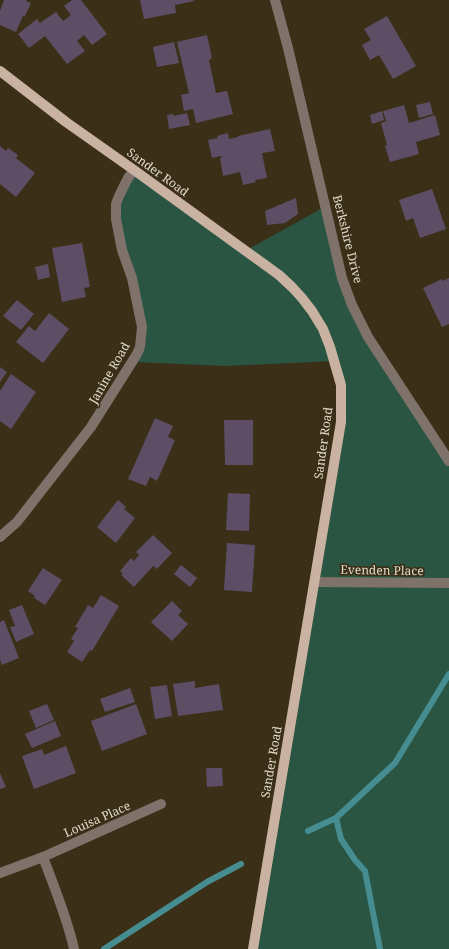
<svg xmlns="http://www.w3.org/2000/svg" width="449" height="949" viewBox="0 0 449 949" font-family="'Noto Serif',serif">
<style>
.green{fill:#2a5543}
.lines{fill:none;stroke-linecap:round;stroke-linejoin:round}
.stream{stroke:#468d92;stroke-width:6}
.building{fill:#5d4e66}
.minor{stroke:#7e726a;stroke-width:10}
.major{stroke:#cab2a2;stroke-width:10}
.labels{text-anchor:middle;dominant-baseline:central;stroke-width:3.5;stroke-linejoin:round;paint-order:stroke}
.street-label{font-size:12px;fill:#e1dacb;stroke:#3b2f17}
</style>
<rect width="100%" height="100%" fill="#3b2f17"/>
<!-- green -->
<path class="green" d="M134,170L245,251L326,206L353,305L449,458V949H253L341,422L334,361L226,366L134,362L141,346L123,250L118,204Z"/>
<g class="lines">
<!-- stream -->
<g class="stream">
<path d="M308,831L336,818"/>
<path d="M104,949L207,882L241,864"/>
<path d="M380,949L365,871L355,860L341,839L336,818L395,763L449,674"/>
</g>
</g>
<!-- building -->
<g class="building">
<path d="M4,0H26V1L31,3L25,16H23L16,32L0,25V11Z"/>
<path d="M72,0H81L107,34L92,45L84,35L77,41L85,51L67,64L45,36L29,48L18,34L37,19L40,23L56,12L63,21L71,15L64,6Z"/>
<path d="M140,0H194V1L175,5L176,13L144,19Z"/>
<path d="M387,16L416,66L393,79L379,55L370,60L362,45L371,40L364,29Z"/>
<path d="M207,35L212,58L209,60L216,93L227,91L233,114L196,123L193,109L184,111L181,95L189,93L177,42Z"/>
<path d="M174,42L179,63L157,67L153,47Z"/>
<path d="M430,102L433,114L419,118L416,105Z"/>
<path d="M404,105L409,123L435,115L440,135L416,142L419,154L390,162L385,146L387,145L381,123L386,121L383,111Z"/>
<path d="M382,111L384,120L372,124L370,115Z"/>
<path d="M187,113L190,125L169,129L167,115L173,114L174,116Z"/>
<path d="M270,129L275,151L262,153L267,178L255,180L256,182L243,185L240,172L223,176L220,158L222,157L221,156L212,158L208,140L218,138L217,136L228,133L229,139L238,137V136Z"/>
<path d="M0,146L6,151L8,148L18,155L16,158L35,173L16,197L0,184Z"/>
<path d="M432,189L446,229L420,238L413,218L406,221L399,200Z"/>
<path d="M296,198L298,214L285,223L267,225L265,211Z"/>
<path d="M82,243L90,287L84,288L86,297L62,302L52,248Z"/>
<path d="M48,264L50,277L38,280L35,267Z"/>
<path d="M449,278V324L442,327L423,288L442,279V281Z"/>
<path d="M17,300L34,314L21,330L3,316Z"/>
<path d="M49,313L69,329L43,363L16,342L29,326L35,331Z"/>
<path d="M0,367L7,372L0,382Z"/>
<path d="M11,374L36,392L11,429L0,421V391Z"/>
<path d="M155,418L173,426L168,437L175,440L157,481L150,477L146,486L128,479Z"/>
<path d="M224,420H253V465H225Z"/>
<path d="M228,493L250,494L249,531L226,530Z"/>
<path d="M118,500L126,507L124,509L135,518L116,543L97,527Z"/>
<path d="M153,535L172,553L157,569L153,566L134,587L121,575L123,574L120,571L131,558L134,561L139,555L136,552Z"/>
<path d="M227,543L255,545L252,592L224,590Z"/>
<path d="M181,565L197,578L190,587L174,574Z"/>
<path d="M43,568L62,580L45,605L34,598L35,596L28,591Z"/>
<path d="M101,595L119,606L92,651L90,650L82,662L67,652L74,641L71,639L78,628L75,627L88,605L93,608Z"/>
<path d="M172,601L182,611L178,615L188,624L172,641L151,622Z"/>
<path d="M22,605L34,634L16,642L10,627L15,626L9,610Z"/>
<path d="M4,620L19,658L2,665L0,660V622Z"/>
<path d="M195,681V688L219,684L223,710L178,716L173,684Z"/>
<path d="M167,685L172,716L155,719L150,687Z"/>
<path d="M130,688L135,702L105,712L100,699Z"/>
<path d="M47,704L54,720L36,728L29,711Z"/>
<path d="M136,704L147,734L102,751L91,721Z"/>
<path d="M55,721L61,736L32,748L25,734Z"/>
<path d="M66,746L76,773L34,789L22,756L42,749L44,755Z"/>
<path d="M206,768H222L223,786L207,787Z"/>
<path d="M0,773L6,787L0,789Z"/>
</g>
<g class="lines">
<!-- minor -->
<g class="minor">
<path d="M275,0L288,48L342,278L352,305L368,337L449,461"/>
<path d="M0,537L17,522L91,427L137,354L140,347L142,327L132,278L122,250L116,219V204L119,196L128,178L134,170"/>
<path d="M315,582L449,583"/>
<path d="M43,857C54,887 67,917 74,949"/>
<path d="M0,873L43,857L161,804"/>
</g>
<!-- major -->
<path class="major" d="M0,71L66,122L134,170L279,275L292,287L302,298L312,311L323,329L330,347L341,385V422L253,949"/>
</g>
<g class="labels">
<!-- street labels -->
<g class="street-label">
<text transform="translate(158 172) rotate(36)">Sander Road</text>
<text transform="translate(348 239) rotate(76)">Berkshire Drive</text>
<text transform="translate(109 373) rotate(-60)">Janine Road</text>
<text transform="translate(323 443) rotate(-82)">Sander Road</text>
<text transform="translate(382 570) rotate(1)">Evenden Place</text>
<text transform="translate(271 762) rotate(-80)">Sander Road</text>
<text transform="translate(97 819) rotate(-24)">Louisa Place</text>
</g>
</g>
</svg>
